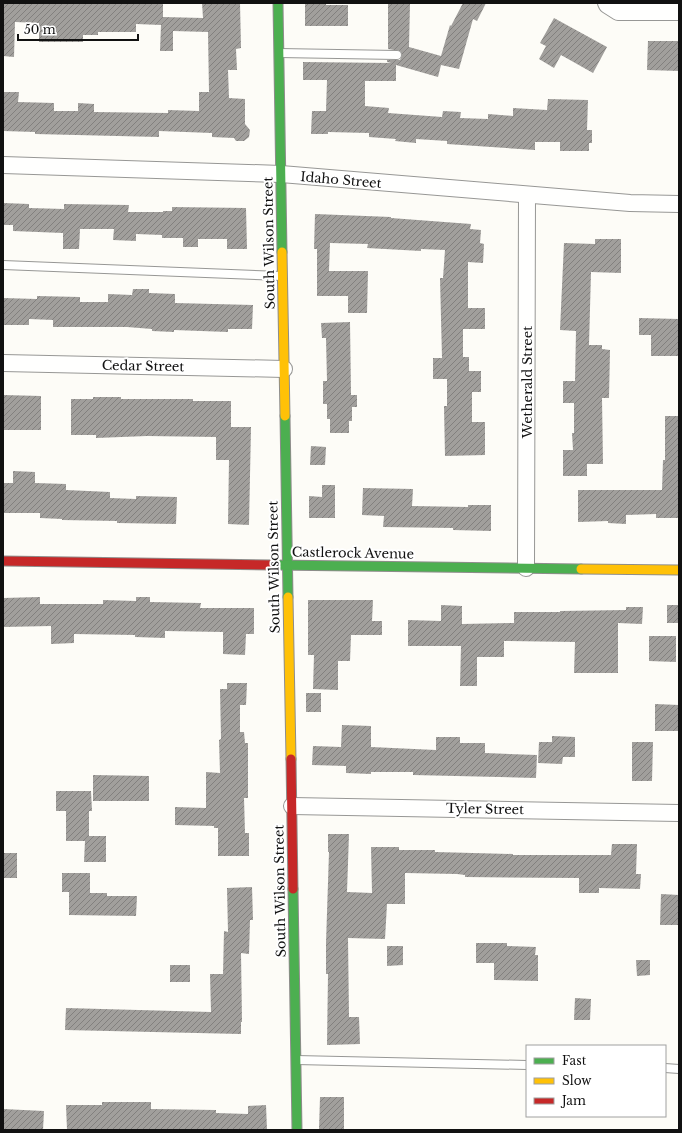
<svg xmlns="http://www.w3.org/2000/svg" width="682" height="1133" viewBox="0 0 682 1133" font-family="'Libre Baskerville',serif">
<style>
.building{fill:url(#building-hatch)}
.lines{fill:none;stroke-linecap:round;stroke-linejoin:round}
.lane-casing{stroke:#979795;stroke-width:10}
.street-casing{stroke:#979795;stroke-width:18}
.fast-casing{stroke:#8e8d8b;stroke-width:11}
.slow-casing{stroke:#8e8d8b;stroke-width:11}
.jam-casing{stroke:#8e8d8b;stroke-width:11}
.lane{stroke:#fffffe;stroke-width:8}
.street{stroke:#fffffe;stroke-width:16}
.fast{stroke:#4caf50;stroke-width:9}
.slow{stroke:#ffc107;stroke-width:9}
.jam{stroke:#c62828;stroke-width:9}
.labels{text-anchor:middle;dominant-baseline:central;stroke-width:4;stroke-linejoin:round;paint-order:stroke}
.street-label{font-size:13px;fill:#111;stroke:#fff}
</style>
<defs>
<pattern id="building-hatch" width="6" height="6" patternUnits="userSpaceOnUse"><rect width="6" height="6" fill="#a19f9c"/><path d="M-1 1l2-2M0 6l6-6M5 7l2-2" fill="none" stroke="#82807e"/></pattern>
</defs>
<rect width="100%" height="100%" fill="#fdfcf7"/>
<!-- building -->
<g class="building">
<path d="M3,3L42,4V3L163,4V17L203,18L202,3H240L241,48L236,49L237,70H228L229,98L245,99V124L250,130L249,137L244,141H236L234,138L212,137V133L159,131V137L35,134V132L3,131V92H19L18,102L54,103V111H78V103L94,104V112L168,113V110L199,111V92H209L208,32L173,31V51H160L161,25L136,24V32H98V35H83V42H39V23L15,22L14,57L3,56Z"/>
<path d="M305,3H326V5H348V26H305Z"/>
<path d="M388,3H410L409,47L441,56L450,25L451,26L463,3H486L477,21L473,19L459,69L441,65L438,77L396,65V81H365V106L389,108L388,113L442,117L443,111L461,112L460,118L488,119V114L513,116V108L547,110L548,99L588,100L587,130H592V143H589V151H560V142H535V150L447,144V141L416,139V143L395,141L396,139L369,137V133L328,132V134H311L312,111H326L327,80H303V62L391,63L387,62V60H400L402,55L400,51L388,49Z"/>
<path d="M554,18L607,47L593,73L561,55L554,68L539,59L546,46L540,43Z"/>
<path d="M648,41H679V71L647,70Z"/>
<path d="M3,203L29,204V208L64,209V204L129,205L128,212H163V211H172V207L246,208L247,249H227V239H198V247H183V238H162V235L136,234V241L113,240L114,229H80L79,249H63V233L13,231V225H3Z"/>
<path d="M315,214L391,217V218L471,224L470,229L481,230L480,243L484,244L483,263L468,262V308H485V329H463V357H469V371H481V392H472V422H485V455L445,456L444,406H447V379H433V358H442L440,278H443L445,250L421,249V251L367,248L368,244L330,243L329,271H368L367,313H348V296H317V249H314Z"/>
<path d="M595,239H621V273L591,272L589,345H602V349L610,350L609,398H602L603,464H587V476H563V450H573L572,433H574V403H563V381H575L576,331L560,330L564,243L595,244Z"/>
<path d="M133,289H149V293L175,294V303L253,305L252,329H228V332L174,330V332L152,331V329L127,327H53V320L29,319V325H3V298L37,299V296L80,297V302H108V294L132,295Z"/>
<path d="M639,318L679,319V356H651V335H639Z"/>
<path d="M350,322L351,395H357V407H352V421H349V433H330V419H327V404H323V381H327L326,338H322L321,323Z"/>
<path d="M3,395L41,396V430H3Z"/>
<path d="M93,397H121V399H193V401H231V427H251L249,525L228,524L229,460H216V437L147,436L96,438V435H71V399H93Z"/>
<path d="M665,416H679V518H656V514L626,515V524L608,523V521L578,522V490H662L663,460H665Z"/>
<path d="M311,446L326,447L325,465H310Z"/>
<path d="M13,471L35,472V483L66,484V490L110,492V498L136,499V496L177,497L176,524L117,523V521L62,520V519L40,518V513H3V483H13Z"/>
<path d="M322,485H335V518H309V496L322,497Z"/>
<path d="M363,488L413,489L412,506L468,507V505H491V531L453,530V528L383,527L384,516L362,515Z"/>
<path d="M40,597V604H103V600L136,601V597H150V602L201,603L200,608H254V634H246L245,655L223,654V632L165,631V638L135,637V635L74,634V643L51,644V626L3,627V598Z"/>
<path d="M308,600H373L372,621H382V635H351L350,661H338V690L313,689L314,655H308Z"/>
<path d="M441,605L462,606V624L514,623V612H560V611L626,610V607H643L642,624L618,623V673H574L575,642L504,641V657H477V686H460L461,646H408V620L441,621Z"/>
<rect x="667" y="605" width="12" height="18"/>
<path d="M649,636H676V662L649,661Z"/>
<path d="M227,683H247L246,705H240V732H244L245,743H248V798H244L245,833H249V856H218V828H214V826L175,825V807L206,808V772L220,773L219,740L221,739L220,689H227Z"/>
<rect x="306" y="693" width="15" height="19"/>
<path d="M655,704L679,705V731H655Z"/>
<path d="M342,725L371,726V747L436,750V737H460V743H485V753L537,755L536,778L413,775V772H371V774L346,773V766L312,765L313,746L341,747Z"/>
<path d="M552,736L575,737V757H563L562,764L538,763L539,742H552Z"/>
<path d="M632,742H653L652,781H632Z"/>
<path d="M93,775L149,776V801H93Z"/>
<path d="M56,791H91L92,811H89V836H106V862H84L85,841H66V811H56Z"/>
<path d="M328,834H349L347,892L372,893L371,847H399V850H435V852L513,854V855H611L612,844H637L636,874H641L640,889L599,888V893H579V878L465,877V875L457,874L405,873V904H387L385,939L348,938L349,1017H359L360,1044L327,1045L328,974H326V943L329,852H328Z"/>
<rect x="3" y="853" width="14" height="25"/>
<path d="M62,873H90V893H107V896H137L136,916L69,915V892H62Z"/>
<path d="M252,887L253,920H250L249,954L241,953L242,1022H241V1034L65,1030L66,1008L211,1012L210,974H223L224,931L228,932L227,888Z"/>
<path d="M661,894L679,895V925H660Z"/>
<path d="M476,943H507V946L536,947L535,955H538V981L494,980V963H476Z"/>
<path d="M387,946H403V965L387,966Z"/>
<path d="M636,960H650V975L637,976Z"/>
<rect x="170" y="965" width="20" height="17"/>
<path d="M575,998L591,999L590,1020H574Z"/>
<path d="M320,1097H344V1130H319Z"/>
<path d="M102,1102H151V1109L216,1110V1113L248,1114V1106L266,1105L267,1130H67L66,1105H102Z"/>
<path d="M3,1109L44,1111L43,1130H3Z"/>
</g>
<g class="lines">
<defs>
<g id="lane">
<path d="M279,53L397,55"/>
<path d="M3,265L282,276"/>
<path d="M296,1060L527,1065"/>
<path d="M665,1068L679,1069"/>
</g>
<g id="street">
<path d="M606,3L607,5L618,12H679"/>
<path d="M3,165L281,174L630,203L679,204"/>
<path d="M3,363L284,369"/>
<path d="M526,568L527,195"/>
<path d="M292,806L679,813"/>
</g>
<g id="fast">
<path d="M278,3L282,252"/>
<path d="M285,416L288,597"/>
<path d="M273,565L581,569"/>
<path d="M293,889L297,1130"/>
</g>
<g id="slow">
<path d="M282,252L285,416"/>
<path d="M581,569L679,570"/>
<path d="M288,597L291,759"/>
</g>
<g id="jam">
<path d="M3,561L273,565"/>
<path d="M291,759L293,889"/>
</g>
</defs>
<!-- lane casing -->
<use href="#lane" class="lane-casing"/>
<!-- street casing -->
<use href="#street" class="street-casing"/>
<!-- fast casing -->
<use href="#fast" class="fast-casing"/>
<!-- slow casing -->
<use href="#slow" class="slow-casing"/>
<!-- jam casing -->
<use href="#jam" class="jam-casing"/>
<!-- lane -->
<use href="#lane" class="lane"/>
<!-- street -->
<use href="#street" class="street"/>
<!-- fast -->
<use href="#fast" class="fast"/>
<!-- slow -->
<use href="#slow" class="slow"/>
<!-- jam -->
<use href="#jam" class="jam"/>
</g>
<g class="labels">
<!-- street labels -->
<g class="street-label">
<text transform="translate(341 180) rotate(5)">Idaho Street</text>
<text transform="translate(269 243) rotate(-91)">South Wilson Street</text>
<text transform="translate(143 366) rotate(1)">Cedar Street</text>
<text transform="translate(527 382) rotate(-90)">Wetherald Street</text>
<text transform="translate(353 553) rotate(1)">Castlerock Avenue</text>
<text transform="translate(274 567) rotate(-91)">South Wilson Street</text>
<text transform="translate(485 809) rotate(1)">Tyler Street</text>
<text transform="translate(280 891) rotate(-91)">South Wilson Street</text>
</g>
</g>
<!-- border -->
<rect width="682" height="1133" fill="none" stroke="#111111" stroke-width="8"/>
<!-- legend -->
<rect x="526" y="1045" width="140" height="72" fill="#ffffff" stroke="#a0a0a0"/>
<rect x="534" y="1058" width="20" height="6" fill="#4caf50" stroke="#a0a0a0"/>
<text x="562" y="1065" font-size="12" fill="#111111">Fast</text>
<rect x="534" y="1078" width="20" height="6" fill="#ffc107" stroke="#a0a0a0"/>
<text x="562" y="1085" font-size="12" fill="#111111">Slow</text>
<rect x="534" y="1098" width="20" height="6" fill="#c62828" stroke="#a0a0a0"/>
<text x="562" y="1105" font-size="12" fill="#111111">Jam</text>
<!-- scale -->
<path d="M18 34v6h120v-6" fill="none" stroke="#111111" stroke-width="2"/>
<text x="24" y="34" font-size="12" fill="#111111" stroke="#ffffff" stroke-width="3" paint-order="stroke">50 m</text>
</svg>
